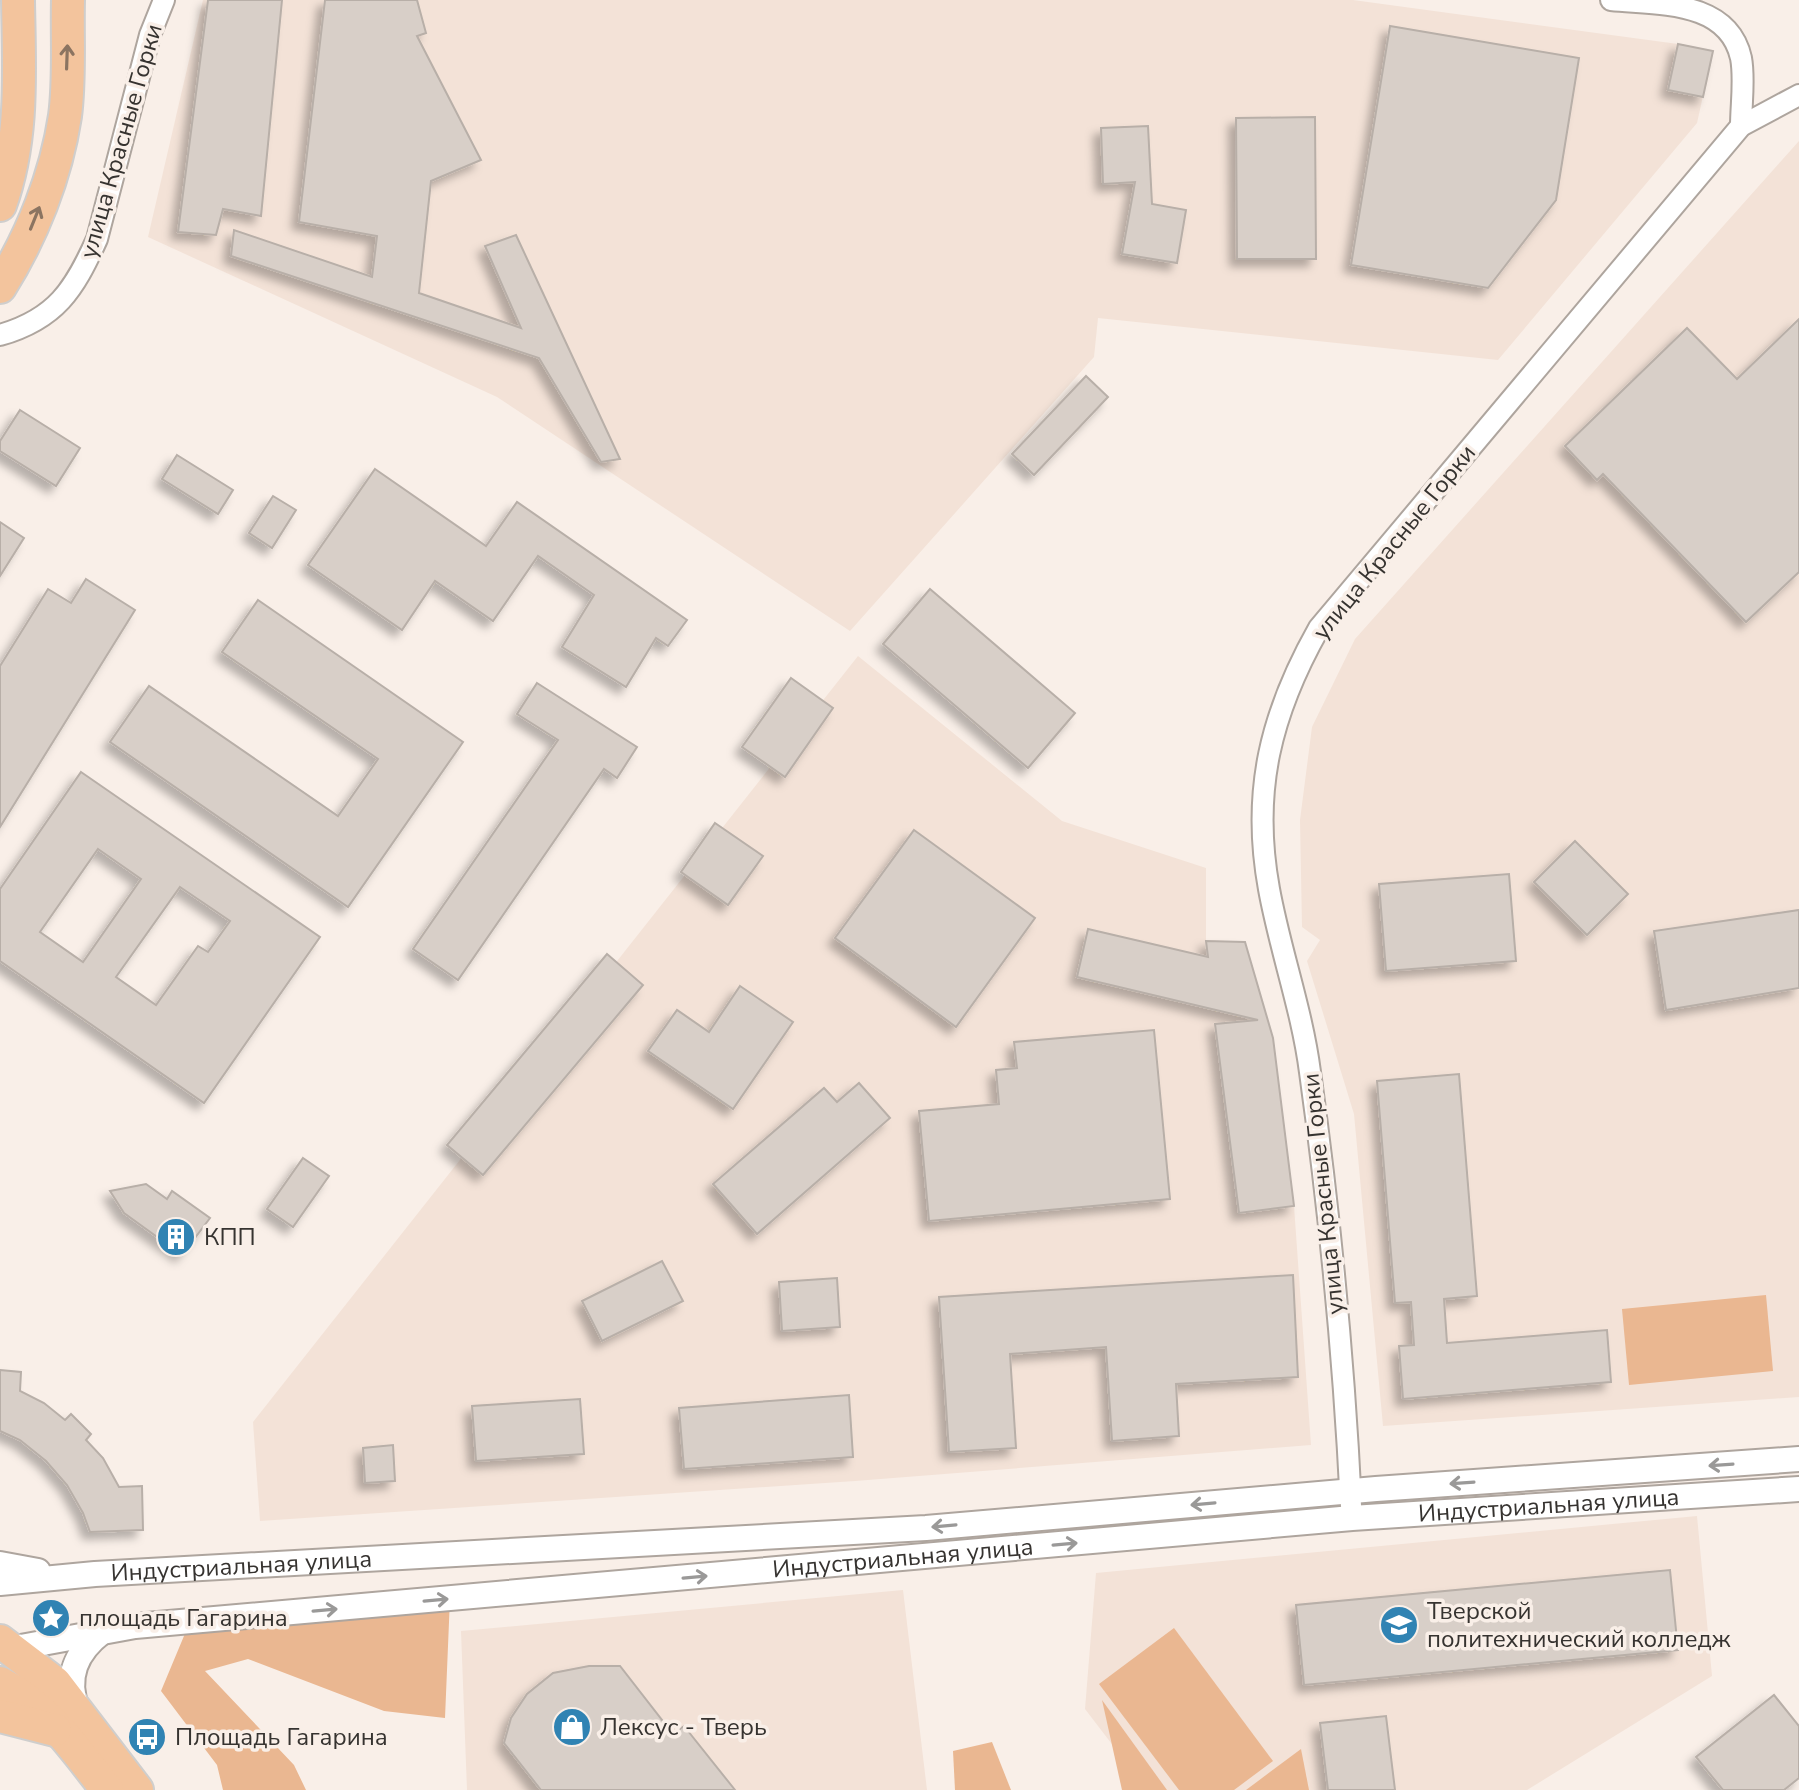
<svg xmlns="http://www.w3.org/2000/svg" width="1799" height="1790" viewBox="0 0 1799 1790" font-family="'Nunito Sans',sans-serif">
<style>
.built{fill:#f3e2d7}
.green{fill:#eab791}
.building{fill:#d8cfc8;stroke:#b8afa8;stroke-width:2;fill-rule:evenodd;filter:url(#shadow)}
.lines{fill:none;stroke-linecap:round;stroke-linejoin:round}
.minor-casing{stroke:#aea59e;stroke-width:24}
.tertiary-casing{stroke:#aea59e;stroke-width:28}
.primary-casing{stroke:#cfcecd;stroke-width:36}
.minor{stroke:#fff;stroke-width:20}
.tertiary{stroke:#fff;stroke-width:24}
.primary{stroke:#f3c49d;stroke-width:32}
.oneway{stroke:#8b7461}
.oneway2{stroke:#9a9998}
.labels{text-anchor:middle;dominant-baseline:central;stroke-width:7;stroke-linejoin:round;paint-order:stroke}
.street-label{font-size:24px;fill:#363330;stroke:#f9efe8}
.poi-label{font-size:24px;fill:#363330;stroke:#f9efe8;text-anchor:start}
</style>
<defs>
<filter id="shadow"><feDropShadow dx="-7" dy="7" stdDeviation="4" flood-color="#0004"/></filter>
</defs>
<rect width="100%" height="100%" fill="#f9efe8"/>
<!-- built -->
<g class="built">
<path d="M203,0H1353L1678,44L1713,51L1697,123L1498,360L1098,318L1094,357L850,631L497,397L148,237Z"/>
<path d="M1799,141V1397L1383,1426L1354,1114L1307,961L1320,940L1302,927L1300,820L1312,727L1355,639Z"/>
<path d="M858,656L1062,821L1206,868V940L1245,942L1273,1038L1294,1206L1311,1445L855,1481L260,1521L253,1422Z"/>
<path d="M1697,1516L1712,1676L1527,1790H1147L1085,1709L1096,1573Z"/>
<path d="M903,1590L927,1790H467L461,1631Z"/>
</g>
<!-- green -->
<g class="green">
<path d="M1766,1295L1773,1371L1629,1385L1622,1309Z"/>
<path d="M450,1598L445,1718L384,1711L248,1659L205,1671L294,1765L306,1790H223L217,1765L161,1691L194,1612Z"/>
<path d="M1174,1628L1273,1761L1234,1790H1179L1099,1684Z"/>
<path d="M1102,1700L1167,1790H1122Z"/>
<path d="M992,1742L1011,1790H955L953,1751Z"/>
<path d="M1301,1749L1309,1790H1246Z"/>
</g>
<!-- building -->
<g class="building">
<path d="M208,0H282L261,216L223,209L216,235L178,232Z"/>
<path d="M325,0H417L426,33L417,36L481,160L431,181L419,293L521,328L485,246L516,235L620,459L601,462L539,358L231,256L234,230L372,277L377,236L299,222Z"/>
<path d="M1390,26L1579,58L1556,200L1488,288L1351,265Z"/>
<path d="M1678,44L1713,51L1703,97L1668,90Z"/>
<path d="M1315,117L1316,259H1237L1236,118Z"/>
<path d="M1148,126L1152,204L1186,210L1177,263L1122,254L1135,182L1103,184L1101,128Z"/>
<path d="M1799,319V572L1746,622L1603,474L1597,480L1565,446L1687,328L1737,379Z"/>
<path d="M1086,376L1108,397L1034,475L1012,454Z"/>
<path d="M20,410L80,448L56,486L0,451V441Z"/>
<path d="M177,455L233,490L218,514L162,479Z"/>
<path d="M375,469L486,546L517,502L687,620L668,646L656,638L626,687L562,647L594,595L538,556L493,621L435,581L402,630L308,565Z"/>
<path d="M273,496L296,510L272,548L249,533Z"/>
<path d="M0,522L24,538L0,576Z"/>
<path d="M86,579L135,610L0,827V666L48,589L71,603Z"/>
<path d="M930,589L1075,713L1028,768L883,644Z"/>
<path d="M258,600L463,742L348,907L110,742L149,686L338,816L378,759L222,652Z"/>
<path d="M791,678L833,708L785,777L742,747Z"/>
<path d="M537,683L637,747L617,778L604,769L458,980L413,949L558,740L517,714Z"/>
<path d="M81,772L320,937L204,1103L0,961V889ZM98,849L141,879L83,962L40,932ZM180,887L230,921L208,952L198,946L156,1005L116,977Z"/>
<path d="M715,823L763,856L728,905L681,872Z"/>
<path d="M914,830L1035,918L956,1027L835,938Z"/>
<path d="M1575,841L1628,894L1587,935L1534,882Z"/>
<path d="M1509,874L1516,961L1386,971L1379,884Z"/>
<path d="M1799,910V988L1666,1010L1654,931Z"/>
<path d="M1088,929L1208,957L1206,941L1245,942L1273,1038L1294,1206L1239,1213L1215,1024L1258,1020L1077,977Z"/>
<path d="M607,954L643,985L483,1175L447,1145Z"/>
<path d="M740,986L793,1022L733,1109L648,1051L677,1010L709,1032Z"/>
<path d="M1154,1030L1170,1199L929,1221L919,1111L999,1104L996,1070L1017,1068L1014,1042Z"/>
<path d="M1459,1074L1477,1296L1444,1299L1447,1343L1607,1330L1611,1382L1403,1399L1399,1346L1414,1345L1411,1302L1395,1303L1377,1081Z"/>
<path d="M859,1083L890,1118L757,1234L713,1184L824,1088L837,1102Z"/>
<path d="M303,1158L329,1176L293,1227L267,1209Z"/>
<path d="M146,1184L167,1199L172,1191L210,1218L182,1255L124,1213L110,1191Z"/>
<path d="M662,1261L683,1301L602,1341L582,1301Z"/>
<path d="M1293,1275L1298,1377L1176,1384L1179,1436L1112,1441L1106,1347L1010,1354L1016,1448L949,1452L939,1297Z"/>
<path d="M837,1278L840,1327L782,1331L779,1282Z"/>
<path d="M0,1370L21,1372L20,1391L44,1403L65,1420L71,1414L91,1434L86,1440L103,1458L119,1487L142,1486L143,1530L90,1532L83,1513L67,1485L46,1461L20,1440L0,1431Z"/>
<path d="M849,1395L853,1457L684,1469L679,1408Z"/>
<path d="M580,1399L584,1454L476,1461L472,1406Z"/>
<path d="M393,1445L395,1481L365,1483L363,1448Z"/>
<path d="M1670,1570L1678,1650L1304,1685L1296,1605Z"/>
<path d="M589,1666H620L673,1734L684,1726L735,1790H541L504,1743L511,1718L527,1694L553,1673Z"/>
<path d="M1774,1695L1799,1726V1778L1784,1790H1723L1696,1757Z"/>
<path d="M1386,1716L1395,1790H1328L1320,1723Z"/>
</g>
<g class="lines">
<defs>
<g id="minor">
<path d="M1611,0C1659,5 1728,0 1741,58C1745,79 1741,105 1741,126"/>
<path d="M0,335C56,319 74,290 97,239L150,35L164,0"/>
<path d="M1351,1506C1344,1361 1330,1216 1310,1072C1302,1010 1280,950 1269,889C1251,791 1271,713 1319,628L1741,126L1799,95"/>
</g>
<g id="tertiary">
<path d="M0,1564L38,1571"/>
<path id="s1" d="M0,1583L95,1574L926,1528L1376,1489L1799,1459"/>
<path id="s2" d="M10,1649L135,1626L1352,1518L1799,1489"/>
<path d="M77,1709C65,1677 76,1652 102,1632"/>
</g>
<g id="primary">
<path d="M0,205C24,138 19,70 18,0"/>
<path d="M0,287C32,236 56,176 65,116C70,79 67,38 68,0"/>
<path d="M0,1641L55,1683L137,1790"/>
<path d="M0,1683C46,1706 76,1750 107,1790"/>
<path d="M0,1716L55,1730"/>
</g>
</defs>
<!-- minor casing -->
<use href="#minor" class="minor-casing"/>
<!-- tertiary casing -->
<use href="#tertiary" class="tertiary-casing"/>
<!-- primary casing -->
<use href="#primary" class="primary-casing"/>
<!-- minor -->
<use href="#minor" class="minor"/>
<!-- tertiary -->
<use href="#tertiary" class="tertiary"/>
<!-- primary -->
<use href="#primary" class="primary"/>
</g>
<!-- one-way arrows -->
<defs><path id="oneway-shaft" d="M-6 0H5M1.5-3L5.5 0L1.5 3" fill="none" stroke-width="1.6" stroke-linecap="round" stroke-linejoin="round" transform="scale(2)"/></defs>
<g class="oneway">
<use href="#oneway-shaft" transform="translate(67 57) rotate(-88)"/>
<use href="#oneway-shaft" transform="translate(35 218) rotate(-68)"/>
</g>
<g class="oneway2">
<use href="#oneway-shaft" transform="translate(1721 1465) rotate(176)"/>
<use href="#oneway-shaft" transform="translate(1462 1483) rotate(176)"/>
<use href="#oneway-shaft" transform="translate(1203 1504) rotate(175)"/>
<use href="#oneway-shaft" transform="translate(944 1526) rotate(175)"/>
<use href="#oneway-shaft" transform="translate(1065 1544) rotate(-5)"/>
<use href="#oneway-shaft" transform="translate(695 1577) rotate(-5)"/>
<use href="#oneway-shaft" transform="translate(436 1600) rotate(-5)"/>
<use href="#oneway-shaft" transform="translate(325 1610) rotate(-5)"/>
</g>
<!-- icons -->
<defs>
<symbol id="building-disc" viewBox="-11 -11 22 22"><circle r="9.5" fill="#3083b3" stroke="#f9efe8"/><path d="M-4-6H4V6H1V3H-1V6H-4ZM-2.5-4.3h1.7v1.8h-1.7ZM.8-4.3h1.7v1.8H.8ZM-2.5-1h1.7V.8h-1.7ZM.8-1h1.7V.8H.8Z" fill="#fff"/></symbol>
<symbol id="sight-disc" viewBox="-11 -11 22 22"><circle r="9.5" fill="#3083b3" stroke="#f9efe8"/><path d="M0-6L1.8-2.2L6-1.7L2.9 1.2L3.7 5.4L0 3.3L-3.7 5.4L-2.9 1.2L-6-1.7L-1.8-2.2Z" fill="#fff"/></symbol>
<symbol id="university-disc" viewBox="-11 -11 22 22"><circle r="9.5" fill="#3083b3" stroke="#f9efe8"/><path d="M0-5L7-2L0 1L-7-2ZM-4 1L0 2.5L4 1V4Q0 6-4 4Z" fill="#fff"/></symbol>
<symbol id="shop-disc" viewBox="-11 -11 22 22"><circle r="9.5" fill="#3083b3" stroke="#f9efe8"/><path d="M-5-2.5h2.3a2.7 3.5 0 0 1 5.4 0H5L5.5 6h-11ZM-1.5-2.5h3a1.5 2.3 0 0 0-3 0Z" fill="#fff"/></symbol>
<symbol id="bus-disc" viewBox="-11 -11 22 22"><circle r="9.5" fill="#3083b3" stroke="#f9efe8"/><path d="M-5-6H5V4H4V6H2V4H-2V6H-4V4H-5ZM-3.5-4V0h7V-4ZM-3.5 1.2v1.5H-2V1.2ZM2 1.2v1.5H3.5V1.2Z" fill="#fff"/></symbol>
</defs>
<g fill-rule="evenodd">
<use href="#building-disc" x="154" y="1215" width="44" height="44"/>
<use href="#sight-disc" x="29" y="1596" width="44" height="44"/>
<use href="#university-disc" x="1377" y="1603" width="44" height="44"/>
<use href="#shop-disc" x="550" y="1705" width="44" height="44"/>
<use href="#bus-disc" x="125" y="1715" width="44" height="44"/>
</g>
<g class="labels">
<!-- street labels -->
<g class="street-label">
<text transform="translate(121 141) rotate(-74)">улица Красные Горки</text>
<text transform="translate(1394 542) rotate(-51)">улица Красные Горки</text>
<text transform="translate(1323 1194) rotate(-96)">улица Красные Горки</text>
<text stroke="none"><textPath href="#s2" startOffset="1546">Индустриальная улица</textPath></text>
<text stroke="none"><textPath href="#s2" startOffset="898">Индустриальная улица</textPath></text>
<text stroke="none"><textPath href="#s1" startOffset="242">Индустриальная улица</textPath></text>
</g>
<!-- poi labels -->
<g class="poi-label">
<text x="204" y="1237">КПП</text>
<text x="1427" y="1611">Тверской<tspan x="1427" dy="28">политехнический колледж</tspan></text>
<text x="79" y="1618">площадь Гагарина</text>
<text x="600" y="1727">Лексус - Тверь</text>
<text x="175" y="1737">Площадь Гагарина</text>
</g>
</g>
</svg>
